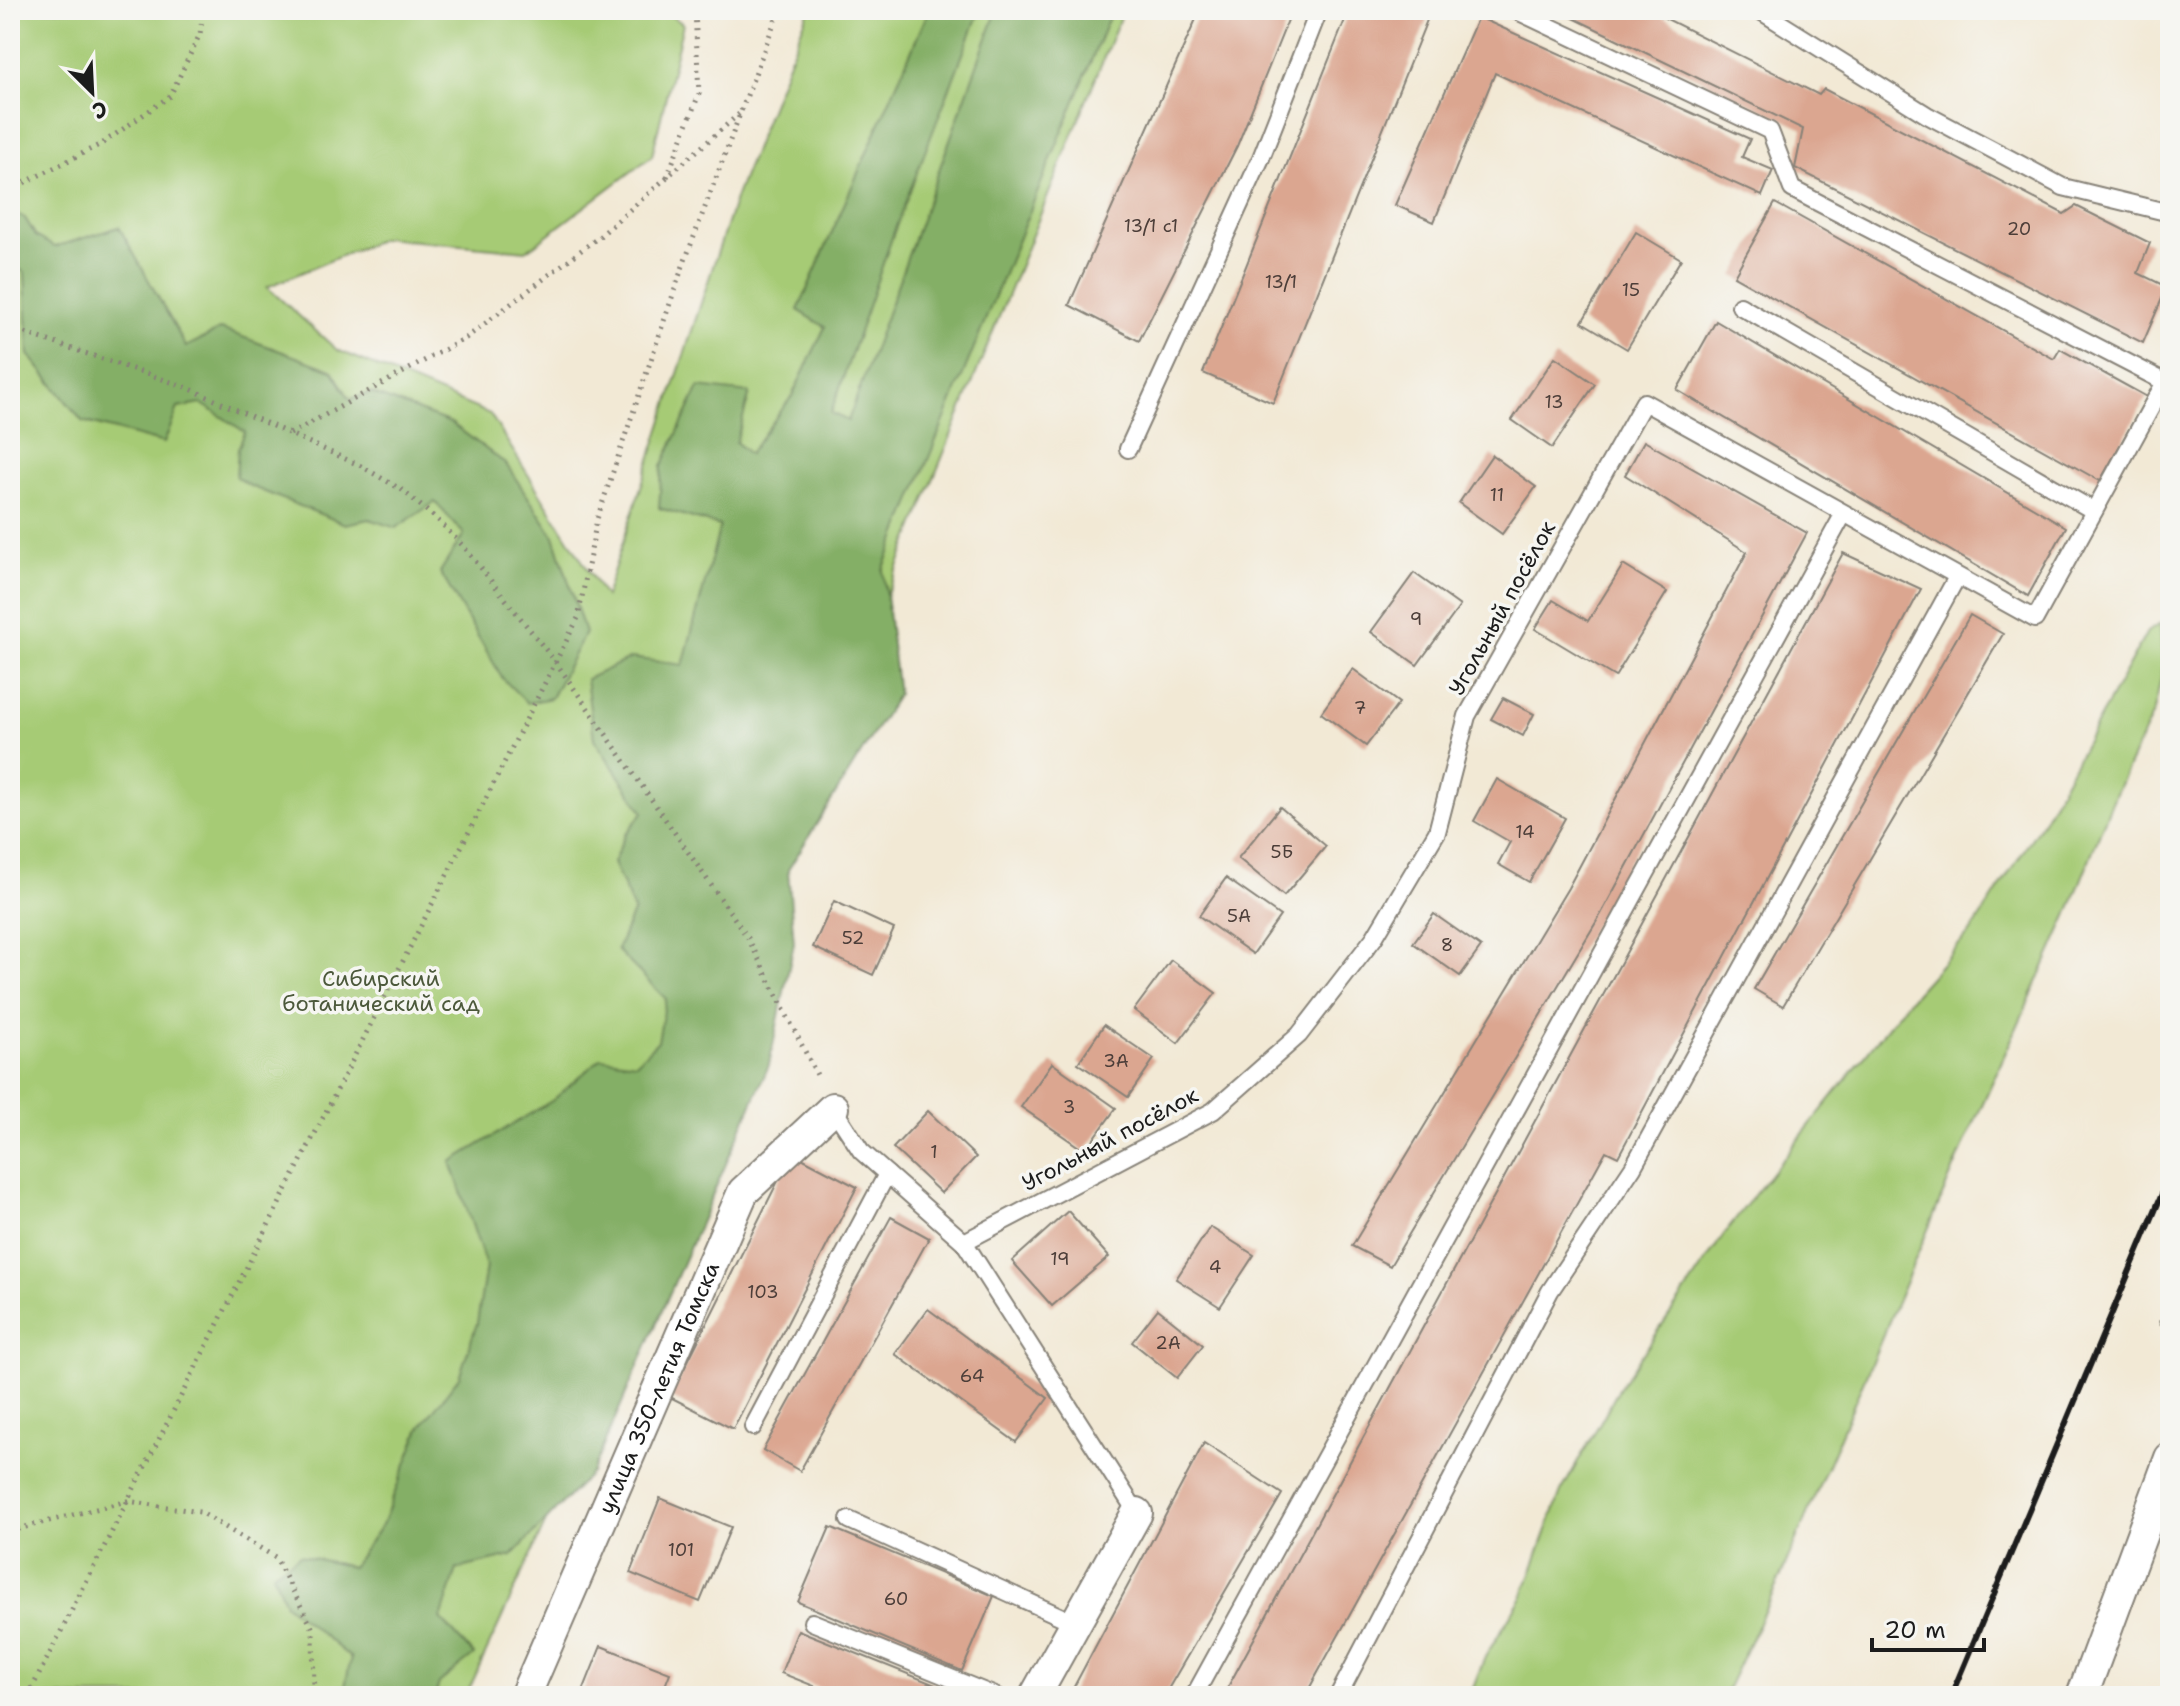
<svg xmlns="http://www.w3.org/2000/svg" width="2180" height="1706" viewBox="0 0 2180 1706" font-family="'Shantell Sans',sans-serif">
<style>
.green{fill:#a6cb75;stroke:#617448;stroke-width:2}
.forest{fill:#84af66;stroke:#506641;stroke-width:2}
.building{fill:#dba690}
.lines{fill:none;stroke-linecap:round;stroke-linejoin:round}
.lane-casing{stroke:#878278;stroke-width:20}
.street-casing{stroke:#878278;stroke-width:34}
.path{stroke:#878278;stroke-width:5;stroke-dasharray:2 6;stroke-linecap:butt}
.lane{stroke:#fff;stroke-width:16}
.street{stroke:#fff;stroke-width:30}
.rail{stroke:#1c1c1c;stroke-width:6}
.labels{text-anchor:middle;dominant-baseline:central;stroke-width:7;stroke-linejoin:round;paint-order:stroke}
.number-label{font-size:18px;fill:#4c3e39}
.street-label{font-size:22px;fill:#1c1c1c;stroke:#f6f6f2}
.park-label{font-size:22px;fill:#4c593b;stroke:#f6f6f2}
</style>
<rect width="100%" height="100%" fill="#f6f6f2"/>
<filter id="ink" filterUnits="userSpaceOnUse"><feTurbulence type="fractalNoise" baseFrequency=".0125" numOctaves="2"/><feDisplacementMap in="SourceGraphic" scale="16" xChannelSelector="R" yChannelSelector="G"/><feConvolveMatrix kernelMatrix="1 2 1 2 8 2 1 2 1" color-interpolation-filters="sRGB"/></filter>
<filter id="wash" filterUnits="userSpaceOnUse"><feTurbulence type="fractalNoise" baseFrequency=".006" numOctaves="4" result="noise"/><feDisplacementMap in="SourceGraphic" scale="32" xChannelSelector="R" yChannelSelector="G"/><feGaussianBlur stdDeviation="1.8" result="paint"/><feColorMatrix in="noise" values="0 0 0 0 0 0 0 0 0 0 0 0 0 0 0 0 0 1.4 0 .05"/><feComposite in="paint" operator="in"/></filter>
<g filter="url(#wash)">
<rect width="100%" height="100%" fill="#f2e9d5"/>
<!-- green -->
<g class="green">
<path d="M10,10H663L683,24L652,156L526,251L384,238L267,287L337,350L490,414L605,597L736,196L809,10H1123L748,938L771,1031L466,1696H10Z"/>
<path d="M2160,624L2163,668L2154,711L2112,802L2067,916L1960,1154L1780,1578L1724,1696H1470L1485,1657L1523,1595L1561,1492L1619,1389L1729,1227L1909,1000L1972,930L2043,821L2147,632Z"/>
</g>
<!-- forest -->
<g class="forest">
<path d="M929,10H980L894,232L831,413L848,421L997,10H1112L883,570L898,694L788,870L794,943L769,1065L592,1472L512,1556L457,1569L441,1619L474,1655L439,1683L435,1696H343L351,1658L285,1604L273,1573L300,1555L352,1567L383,1523L420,1428L459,1377L477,1323L486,1266L451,1162L553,1100L601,1058L636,1063L658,1041L666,999L617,950L634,910L613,863L625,835L643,812L594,739L586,679L631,658L683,665L720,526L659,508L662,466L699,387L750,393L736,442L749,454L792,396L825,327L798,310Z"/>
<path d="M13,212L25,218L36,236L55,247L119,227L186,347L221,329L332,370L350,399L371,393L451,423L506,464L554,536L585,633L551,698L527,703L503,679L440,572L464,534L435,502L396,528L369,519L345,524L250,486L236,477L238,449L245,432L202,404L178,408L164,443L82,421L29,355L25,273L10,263V213Z"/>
</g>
<g id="blocks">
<!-- building -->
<g class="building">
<path d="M1200,10H1292L1237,146L1139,341L1069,305Z"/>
<path d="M1349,10H1431L1273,403L1203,373Z"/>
<path d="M1557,10H1649L1819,95L1824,89L2064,214L2076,206L2150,243L2138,273L2167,287L2143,343L1795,168L1803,129Z"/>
<path d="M1478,17L1750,139L1742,157L1773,170L1762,196L1495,73L1434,222L1395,205Z"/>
<path d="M1775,203L2054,359L2060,349L2147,397L2100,481L1734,276Z"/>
<path d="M1636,232L1681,259L1627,349L1582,322Z"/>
<path d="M1716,321L2066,527L2028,596L1677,390Z"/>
<path d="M1555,357L1595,384L1552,448L1512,420Z"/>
<path d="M1644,441L1807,533L1601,914L1390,1266L1352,1246L1568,888L1747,552L1625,475Z"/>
<path d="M1492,455L1536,487L1502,534L1459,503Z"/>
<path d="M1843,553L1921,589L1618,1157L1606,1151L1305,1696H1223Z"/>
<path d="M1623,565L1667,592L1615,677L1535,629L1553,600L1588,621Z"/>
<path d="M1414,573L1460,606L1417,665L1371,632Z"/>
<path d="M1970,615L2003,634L1783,1006L1754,989Z"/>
<path d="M1353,669L1399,703L1366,746L1321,713Z"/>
<path d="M1503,698L1534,714L1523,736L1491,719Z"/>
<path d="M1497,779L1565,818L1529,882L1498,864L1510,842L1474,821Z"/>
<path d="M1280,807L1326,846L1284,896L1238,858Z"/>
<path d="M1226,878L1280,916L1253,954L1199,916Z"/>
<path d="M834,901L894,929L873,975L813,947Z"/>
<path d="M1434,914L1481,947L1460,976L1413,943Z"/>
<path d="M1171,960L1216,993L1178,1043L1134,1010Z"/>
<path d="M1104,1025L1154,1059L1128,1097L1078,1063Z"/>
<path d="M1052,1063L1116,1108L1085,1151L1021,1107Z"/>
<path d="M928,1111L976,1157L941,1193L893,1148Z"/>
<path d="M792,1153L857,1187L733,1429L670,1397Z"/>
<path d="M1068,1211L1109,1257L1052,1306L1012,1261Z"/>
<path d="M891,1217L929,1238L800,1471L763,1450Z"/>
<path d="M1210,1227L1254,1255L1220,1307L1176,1279Z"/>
<path d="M928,1309L1048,1398L1016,1442L895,1354Z"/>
<path d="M1158,1309L1203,1345L1177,1378L1132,1342Z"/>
<path d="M1204,1443L1282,1494L1164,1696H1069Z"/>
<path d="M660,1498L731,1527L700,1602L630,1573Z"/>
<path d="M830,1527L994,1596L962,1671L798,1602Z"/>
<path d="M798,1630L948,1690L946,1696H839L781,1673Z"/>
<path d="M601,1646L670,1673L661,1696H581Z"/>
</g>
</g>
</g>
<g filter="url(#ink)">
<use href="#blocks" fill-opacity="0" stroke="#878278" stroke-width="2"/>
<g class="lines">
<defs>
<g id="lane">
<path d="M1759,10L1927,115L2063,187L2170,213"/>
<path d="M1740,306L2094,511"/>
<path d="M1128,449L1261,158L1319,10"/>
<path d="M833,1108L861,1151L964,1242L1137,1513"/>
<path d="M964,1242L1213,1111L1299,1035L1374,938L1437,832L1467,716L1644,402L2035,619L2165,382L1792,189L1770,131L1515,10"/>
<path d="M753,1427L887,1174"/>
<path d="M849,1520L1075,1623"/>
<path d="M812,1622L995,1696"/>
<path d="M1194,1696L1843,515"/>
<path d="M1338,1696L1550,1291L1633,1167L1957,577"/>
</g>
<g id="street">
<path id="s1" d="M525,1696L743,1192L833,1108"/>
<path d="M1035,1696L1137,1513"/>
<path d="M2082,1696L2170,1458"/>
</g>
</defs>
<!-- lane casing -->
<use href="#lane" class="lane-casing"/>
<!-- street casing -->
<use href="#street" class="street-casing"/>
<!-- path -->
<g class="path">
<path d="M667,177L699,94L695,10"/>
<path d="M10,190L103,143L170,96L200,34L203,10"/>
<path d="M10,328L186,387L361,466L402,490L439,521L465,548L557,664L748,938L819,1079"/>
<path d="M290,434L466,338L600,236L739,114"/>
<path d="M2159,1323L2170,1318"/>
<path d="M10,1531L127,1501L200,1512L275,1557L313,1629L314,1696"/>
<path d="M28,1696L578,618L597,519L680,274L779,10"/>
</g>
<!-- lane -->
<use href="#lane" class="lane"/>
<!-- street -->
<use href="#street" class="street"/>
<!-- rail -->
<path class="rail" d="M1951,1696L2170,1175"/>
</g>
</g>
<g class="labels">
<!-- number labels -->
<g class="number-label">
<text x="1151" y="226">13/1 с1</text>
<text x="2019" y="229">20</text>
<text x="1281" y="282">13/1</text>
<text x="1631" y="290">15</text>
<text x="1554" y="402">13</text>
<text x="1497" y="495">11</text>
<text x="1416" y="619">9</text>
<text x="1360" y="708">7</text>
<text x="1525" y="832">14</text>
<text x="1282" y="852">5Б</text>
<text x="1239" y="916">5А</text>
<text x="853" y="938">52</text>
<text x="1447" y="945">8</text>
<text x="1116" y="1061">3А</text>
<text x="1069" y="1107">3</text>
<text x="934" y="1152">1</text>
<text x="1060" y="1259">19</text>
<text x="1215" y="1267">4</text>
<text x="763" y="1292">103</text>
<text x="1168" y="1343">2А</text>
<text x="972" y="1376">64</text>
<text x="681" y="1550">101</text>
<text x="896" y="1599">60</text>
</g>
<!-- street labels -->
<g class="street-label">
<text transform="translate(1502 608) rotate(-61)">Угольный посёлок</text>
<text transform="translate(1110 1139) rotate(-28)">Угольный посёлок</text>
<text stroke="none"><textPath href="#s1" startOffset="336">улица 350-летия Томска</textPath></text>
</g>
<!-- park labels -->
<g class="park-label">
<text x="381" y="978">Сибирский<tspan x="381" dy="25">ботанический сад</tspan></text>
</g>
</g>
<!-- margin -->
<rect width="2180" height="1706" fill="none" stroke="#f6f6f2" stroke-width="40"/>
<!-- north arrow -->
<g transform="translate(92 92) rotate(156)" stroke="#f6f6f2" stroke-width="6" paint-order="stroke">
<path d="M0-6L14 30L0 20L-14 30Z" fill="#1c1c1c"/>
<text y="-12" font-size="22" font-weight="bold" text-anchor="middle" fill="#1c1c1c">С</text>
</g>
<!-- scale -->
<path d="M1872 1638v12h112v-12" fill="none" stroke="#1c1c1c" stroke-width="4"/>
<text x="1884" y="1638" font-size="24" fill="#1c1c1c" stroke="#f6f6f2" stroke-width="6" paint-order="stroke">20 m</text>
</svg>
